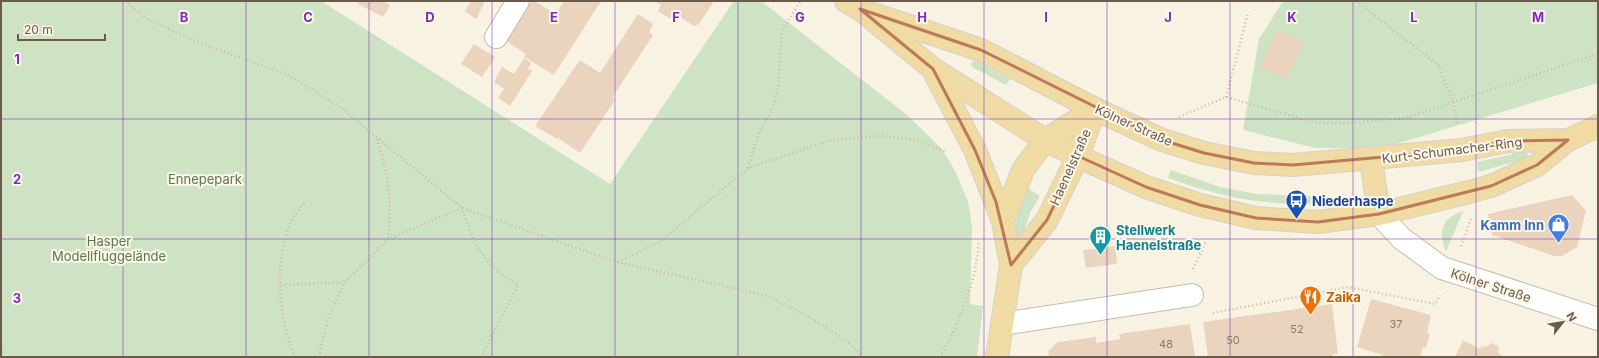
<svg xmlns="http://www.w3.org/2000/svg" width="1599" height="358" viewBox="0 0 1599 358" font-family="Inter,sans-serif">
<style>
.green{fill:#cde3c3}
.building{fill:#ead4be}
.lines{fill:none;stroke-linecap:round;stroke-linejoin:round}
.minor-casing{stroke:#c7bbab;stroke-width:24}
.major-casing{stroke:#d6d1cd;stroke-width:24}
.path{stroke:#ceb8a2;stroke-width:2.5;stroke-dasharray:1 3;stroke-linecap:butt}
.minor{stroke:#fff;stroke-width:22}
.major{stroke:#efdba3;stroke-width:22}
.marked{fill:none;stroke:#be7956;stroke-width:3;stroke-linejoin:round}
.grid{fill:none;stroke:#7b2cbf;stroke-width:1;stroke-opacity:0.55}
.labels{text-anchor:middle;dominant-baseline:central;stroke-width:4;stroke-linejoin:round;paint-order:stroke}
.number-label{font-size:11px;fill:#8c7968}
.street-label{font-size:13px;fill:#6c5b4c;stroke:#fcf6e8}
.park-label{font-size:13px;fill:#557b4c;stroke:#fcf6e8}
.transit-label{font-size:13px;font-weight:bold;fill:#164399;stroke:#fcf6e8;text-anchor:start}
.shop-label{font-size:13px;font-weight:bold;fill:#366cbe;stroke:#fcf6e8;text-anchor:end}
.culture-label{font-size:13px;font-weight:bold;fill:#0d838f;stroke:#fcf6e8;text-anchor:start}
.food-label{font-size:13px;font-weight:bold;fill:#c56008;stroke:#fcf6e8;text-anchor:start}
.grid-label{font-size:13px;text-anchor:middle;font-weight:bold;fill:#7b2cbf;stroke:#fcf6e8;stroke-width:4;stroke-linejoin:round;paint-order:stroke}
</style>
<rect width="100%" height="100%" fill="#f8f2e3"/>
<!-- green -->
<g class="green">
<path d="M1,1H321L610,184L734,1H761L907,115L942,149L954,169L968,201L972,227L970,304L983,306L977,357H1Z"/>
<path d="M1283,1H1598V83L1383,148H1316L1243,130L1259,39Z"/>
<path d="M973,61L978,62L1010,79L1006,85L972,67L971,64Z"/>
<path d="M1525,149L1529,158L1478,172L1477,162L1509,155Z"/>
<path d="M1171,170L1220,187L1257,194L1333,197V203C1270,207 1226,199 1168,178Z"/>
<path d="M1028,188L1040,196L1030,213L1022,238L1017,240C1013,221 1020,205 1028,188Z"/>
<path d="M1463,211L1446,252C1438,232 1441,218 1463,211Z"/>
</g>
<!-- building -->
<g class="building">
<path d="M359,1H382L390,5L383,17L358,4Z"/>
<path d="M471,1H485L476,19L465,11Z"/>
<path d="M531,1H534L556,14L564,1H601L554,75L524,57L526,54L506,41Z"/>
<path d="M655,1H714L699,24L694,26L678,16L674,21L658,11L661,5Z"/>
<path d="M638,14L653,24L649,32L653,35L612,98L615,100L580,153L558,138L557,139L535,126L580,60L600,73Z"/>
<path d="M1278,29L1304,42L1286,79L1259,66Z"/>
<path d="M474,44L495,57L482,77L461,64Z"/>
<path d="M524,58L531,63L528,69L532,71L510,106L498,98L504,89L494,82L502,67L514,74Z"/>
<path d="M1572,195L1586,211L1577,247L1562,256H1554L1492,235L1488,214Z"/>
<path d="M1115,246L1117,264L1086,268L1083,250Z"/>
<path d="M1371,299L1431,315L1427,333L1430,334L1426,348L1423,347L1420,357H1383V355L1357,347Z"/>
<path d="M1332,304L1338,354H1332L1333,357H1208L1203,322Z"/>
<path d="M1190,324L1195,357H1048L1049,350L1058,342L1096,337V343L1120,339L1119,334Z"/>
<path d="M1463,340L1480,349L1481,346L1485,347L1492,343L1498,346L1499,354L1503,356L1455,357Z"/>
</g>
<g class="lines">
<defs>
<g id="minor">
<path d="M496,37L518,1"/>
<path d="M1379,214L1401,238L1442,268L1598,319"/>
<path d="M1002,324L1192,295"/>
</g>
<g id="major">
<path d="M846,1L860,9L933,69L1045,140L1090,162L1146,187L1200,205L1256,218L1318,222L1379,214L1469,192L1491,186L1537,165L1568,140L1598,126"/>
<path d="M873,14L981,50L1095,109L1162,140L1204,153L1254,163L1293,165L1462,150L1508,141L1568,140"/>
<path d="M933,70L975,150L1003,221L1011,265L997,357"/>
<path d="M1371,160L1379,214"/>
<path d="M1003,221L1023,170L1045,140L1095,109"/>
<path d="M1011,265L1047,220L1078,156L1095,109"/>
</g>
</defs>
<!-- minor casing -->
<use href="#minor" class="minor-casing"/>
<!-- major casing -->
<use href="#major" class="major-casing"/>
<!-- path -->
<g class="path">
<path d="M125,1L147,19L197,42L288,75L339,106L462,208L617,262L768,296L807,316L847,341L863,357"/>
<path d="M1356,1L1438,65L1453,102L1457,123"/>
<path d="M1226,97L1248,13"/>
<path d="M1179,117L1226,97L1317,123H1350L1405,118L1598,54"/>
<path d="M377,139C389,179 392,197 388,239"/>
<path d="M748,168L758,135L772,110L778,88L782,30L801,1"/>
<path d="M1461,246L1471,219"/>
<path d="M618,262L661,241L748,168L831,140L881,136L917,140L946,152"/>
<path d="M1193,269L1206,241"/>
<path d="M281,285L345,282"/>
<path d="M1213,313L1348,287L1435,304L1440,295"/>
<path d="M1,341L3,357"/>
<path d="M295,357C278,318 274,261 291,222C295,215 301,208 305,201"/>
<path d="M319,357L327,321L345,282L388,239L462,208C474,246 483,264 518,285L481,357"/>
<path d="M940,357C960,322 976,283 979,242"/>
</g>
<!-- minor -->
<use href="#minor" class="minor"/>
<!-- major -->
<use href="#major" class="major"/>
</g>
<!-- marked area -->
<path class="marked" d="M860,9L981,50L1162,140L1204,153L1254,163L1293,165L1462,150L1508,141L1568,140L1537,165L1491,186L1379,214L1318,222L1256,218L1200,205L1146,187L1078,156L1047,220L1011,265L996,202L975,150L933,69Z"/>
<!-- grid -->
<path class="grid" d="M123,1V357M246,1V357M369,1V357M492,1V357M615,1V357M738,1V357M861,1V357M984,1V357M1107,1V357M1230,1V357M1353,1V357M1476,1V357M1,119H1598M1,239H1598"/>
<!-- icons -->
<defs>
<symbol id="bus-pin" viewBox="-11 -11 22 30"><path d="M0 17L-7.5 6A9.5 9.5 0 1 1 7.5 6Z" fill="#1a4fb4" stroke="#fcf6e8"/><path d="M-5-6H5V4H4V6H2V4H-2V6H-4V4H-5ZM-3.5-4V0h7V-4ZM-3.5 1.2v1.5H-2V1.2ZM2 1.2v1.5H3.5V1.2Z" fill="#fff"/></symbol>
<symbol id="shop-pin" viewBox="-11 -11 22 30"><path d="M0 17L-7.5 6A9.5 9.5 0 1 1 7.5 6Z" fill="#3f7fe0" stroke="#fcf6e8"/><path d="M-5-2.5h2.3a2.7 3.5 0 0 1 5.4 0H5L5.5 6h-11ZM-1.5-2.5h3a1.5 2.3 0 0 0-3 0Z" fill="#fff"/></symbol>
<symbol id="building-pin" viewBox="-11 -11 22 30"><path d="M0 17L-7.5 6A9.5 9.5 0 1 1 7.5 6Z" fill="#0f9aa8" stroke="#fcf6e8"/><path d="M-4-6H4V6H1V3H-1V6H-4ZM-2.5-4.3h1.7v1.8h-1.7ZM.8-4.3h1.7v1.8H.8ZM-2.5-1h1.7V.8h-1.7ZM.8-1h1.7V.8H.8Z" fill="#fff"/></symbol>
<symbol id="restaurant-pin" viewBox="-11 -11 22 30"><path d="M0 17L-7.5 6A9.5 9.5 0 1 1 7.5 6Z" fill="#e8710a" stroke="#fcf6e8"/><path d="M-5-6h1v4h1v-4h1v4h1v-4h1v5L-1.5 .5V6h-2V.5L-5-1ZM5-6V6H3V1.5H1.5Q1.5-4 5-6Z" fill="#fff"/></symbol>
</defs>
<g fill-rule="evenodd">
<use href="#bus-pin" x="1284" y="188" width="25" height="34"/>
<use href="#shop-pin" x="1546" y="212" width="25" height="34"/>
<use href="#building-pin" x="1088" y="224" width="25" height="34"/>
<use href="#restaurant-pin" x="1298" y="284" width="25" height="34"/>
</g>
<g class="labels">
<!-- number labels -->
<g class="number-label">
<text x="1396" y="324">37</text>
<text x="1297" y="329">52</text>
<text x="1233" y="340">50</text>
<text x="1166" y="344">48</text>
</g>
<!-- street labels -->
<g class="street-label">
<text transform="translate(1134 125) rotate(24)">Kölner Straße</text>
<text transform="translate(1452 150) rotate(-7)">Kurt-Schumacher-Ring</text>
<text transform="translate(1070 167) rotate(-66)">Haenelstraße</text>
<text transform="translate(1491 285) rotate(18)">Kölner Straße</text>
</g>
<!-- park labels -->
<g class="park-label">
<text x="205" y="179">Ennepepark</text>
<text x="109" y="241">Hasper<tspan x="109" dy="15">Modellfluggelände</tspan></text>
</g>
<!-- transit labels -->
<g class="transit-label">
<text x="1312" y="201">Niederhaspe</text>
</g>
<!-- shop labels -->
<g class="shop-label">
<text x="1544" y="225">Kamm Inn</text>
</g>
<!-- culture labels -->
<g class="culture-label">
<text x="1116" y="230">Stellwerk<tspan x="1116" dy="15">Haenelstraße</tspan></text>
</g>
<!-- food labels -->
<g class="food-label">
<text x="1326" y="297">Zaika</text>
</g>
</g>
<g class="grid-label">
<text x="184" y="22">B</text>
<text x="308" y="22">C</text>
<text x="430" y="22">D</text>
<text x="554" y="22">E</text>
<text x="676" y="22">F</text>
<text x="800" y="22">G</text>
<text x="922" y="22">H</text>
<text x="1046" y="22">I</text>
<text x="1168" y="22">J</text>
<text x="1292" y="22">K</text>
<text x="1414" y="22">L</text>
<text x="1538" y="22">M</text>
<text x="17" y="64">1</text>
<text x="17" y="184">2</text>
<text x="17" y="303">3</text>
</g>
<!-- border -->
<rect width="1599" height="358" fill="none" stroke="#6c5b4c" stroke-width="4"/>
<!-- north arrow -->
<g transform="translate(1563 322) rotate(59)" stroke="#fcf6e8" stroke-width="3" paint-order="stroke">
<path d="M0-3L7 15L0 10L-7 15Z" fill="#6c5b4c"/>
<text y="-6" font-size="11" font-weight="bold" text-anchor="middle" fill="#6c5b4c">N</text>
</g>
<!-- scale -->
<path d="M18 34v6h87v-6" fill="none" stroke="#6c5b4c" stroke-width="2"/>
<text x="24" y="34" font-size="12" fill="#6c5b4c" stroke="#fcf6e8" stroke-width="3" paint-order="stroke">20 m</text>
</svg>
